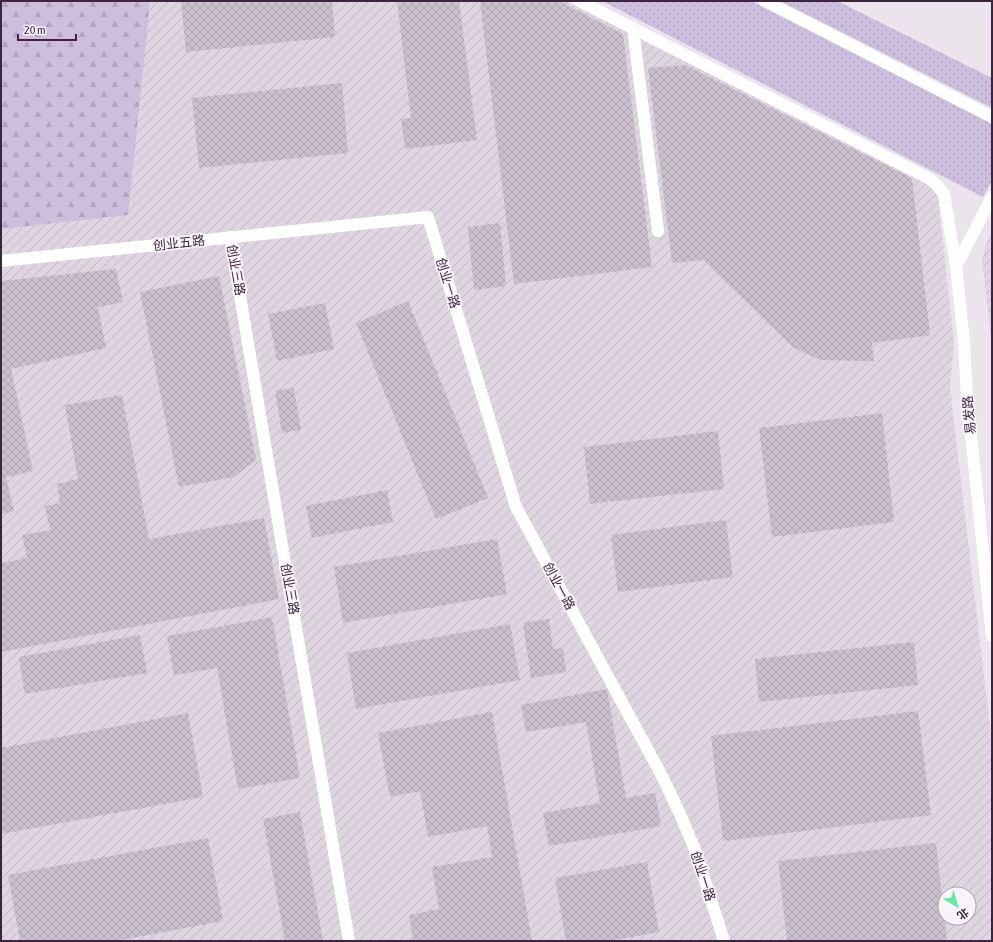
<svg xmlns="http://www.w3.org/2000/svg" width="993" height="942" viewBox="0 0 993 942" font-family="'Asap Condensed','Noto Sans SC',sans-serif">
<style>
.industrial{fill:url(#industrial-furrows);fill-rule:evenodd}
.green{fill:url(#green-dots)}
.forest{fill:url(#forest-firs)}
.building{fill:url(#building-cross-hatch)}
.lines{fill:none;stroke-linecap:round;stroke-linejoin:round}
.minor{stroke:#fff;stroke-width:12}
.labels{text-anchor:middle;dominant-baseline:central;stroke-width:3.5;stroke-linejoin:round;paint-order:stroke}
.street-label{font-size:13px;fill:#3c243e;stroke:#f8f4f9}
</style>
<defs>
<pattern id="industrial-furrows" width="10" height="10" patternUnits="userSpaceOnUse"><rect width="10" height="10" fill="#ded5e1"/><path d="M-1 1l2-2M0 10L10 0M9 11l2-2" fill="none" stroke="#bfb7c2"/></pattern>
<pattern id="green-dots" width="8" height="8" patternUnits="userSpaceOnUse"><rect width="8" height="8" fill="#cdbedd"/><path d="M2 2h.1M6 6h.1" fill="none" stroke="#b1a3bf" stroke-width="1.8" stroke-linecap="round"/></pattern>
<pattern id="forest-firs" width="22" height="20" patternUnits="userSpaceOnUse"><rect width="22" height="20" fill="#cdbedd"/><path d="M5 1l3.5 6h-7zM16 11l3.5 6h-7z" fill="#b1a3bf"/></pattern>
<pattern id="building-cross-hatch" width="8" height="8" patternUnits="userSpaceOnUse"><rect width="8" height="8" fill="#cac0cd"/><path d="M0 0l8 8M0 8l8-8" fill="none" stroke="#aea5b1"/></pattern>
</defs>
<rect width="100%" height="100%" fill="#ebe4ed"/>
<!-- industrial -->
<g class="industrial">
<path d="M1,1H566L928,184L938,197L954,343L950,388L992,743V941H1ZM945,894H969V918H945Z"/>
<path d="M992,231V347L982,260L986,244Z"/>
</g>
<!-- green -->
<g class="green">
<path d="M602,1H751L992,124V180L983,197Z"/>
<path d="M780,1H837L992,78V108Z"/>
</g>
<!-- forest -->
<path class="forest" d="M1,1H150L128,215L1,229Z"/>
<!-- building -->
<g class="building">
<path d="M181,1H332L335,37L186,52Z"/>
<path d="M397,1H459L477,140L405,149L401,119L411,118Z"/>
<path d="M480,1H559L623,34L652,267L514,284Z"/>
<path d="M685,65L912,178L930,335L872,343L874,361L820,360L794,348L703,260L672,263L648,68Z"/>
<path d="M342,83L348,153L199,168L192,98Z"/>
<path d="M500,223L506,286L474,290L468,227Z"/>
<path d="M116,269L123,302L98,307L106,348L11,369L33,471L6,477L14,511L1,514V281Z"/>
<path d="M219,276L256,460L234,477L179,487L140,292Z"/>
<path d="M408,301L488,498L436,519L356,323Z"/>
<path d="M325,303L334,349L277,361L268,314Z"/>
<path d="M294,388L301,430L282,433L275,391Z"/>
<path d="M122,395L149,539L264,518L279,599L1,652V563L27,558L22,535L50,530L45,506L60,503L57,484L78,479L65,405Z"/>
<path d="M882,413L894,522L772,537L759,428Z"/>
<path d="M718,431L724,489L590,504L584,447Z"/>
<path d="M387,490L393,522L312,538L306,506Z"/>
<path d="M726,520L733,577L618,592L611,535Z"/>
<path d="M497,539L507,594L343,623L334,567Z"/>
<path d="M272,617L300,778L238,789L217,668L174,675L167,636Z"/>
<path d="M549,619L553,649L563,648L566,672L531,678L523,623Z"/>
<path d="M510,624L520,680L356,709L347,653Z"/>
<path d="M140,635L147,673L25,694L19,657Z"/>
<path d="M914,642L918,685L759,702L755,659Z"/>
<path d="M607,689L626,798L655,793L661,826L549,846L543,813L600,803L586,722L526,732L521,705Z"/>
<path d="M918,711L931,815L723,841L711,736Z"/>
<path d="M492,712L532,941H413L409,915L439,909L432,867L492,857L487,826L428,837L420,791L390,797L378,733Z"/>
<path d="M188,713L203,797L1,834V748Z"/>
<path d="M300,812L323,941H285L263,819Z"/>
<path d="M208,838L223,921L116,941H20L8,875Z"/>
<path d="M936,843L947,941H787L778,861Z"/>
<path d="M647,862L659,932L609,941H566L555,878Z"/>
</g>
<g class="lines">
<!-- minor -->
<g class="minor">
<path d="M579,1L930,179L938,186L944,194L956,266L964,343L967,396L992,636"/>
<path d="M765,1L992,117"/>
<path d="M633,28L658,231"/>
<path d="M230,237L349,941"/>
<path d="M1,261L428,217L516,507L662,776L680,814L696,852L724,941"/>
<path d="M956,266L992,197"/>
</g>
</g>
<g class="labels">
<!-- street labels -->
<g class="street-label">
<text transform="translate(179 243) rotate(-6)">创业五路</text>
<text transform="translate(236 270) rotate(80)">创业三路</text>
<text transform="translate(448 283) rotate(73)">创业一路</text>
<text transform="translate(969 415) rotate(-95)">易发路</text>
<text transform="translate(559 586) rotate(62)">创业一路</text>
<text transform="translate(290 589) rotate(80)">创业三路</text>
<text transform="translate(703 876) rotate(72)">创业一路</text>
</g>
</g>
<!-- border -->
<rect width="993" height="942" fill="none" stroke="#3c243e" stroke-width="4"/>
<!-- north arrow -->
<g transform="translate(957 906) rotate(143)"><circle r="19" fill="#f8f4f9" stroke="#ada1ae"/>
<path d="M0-3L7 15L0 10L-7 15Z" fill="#63eba1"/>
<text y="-6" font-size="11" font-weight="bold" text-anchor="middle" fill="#3c243e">北</text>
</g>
<!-- scale -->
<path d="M18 34v6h58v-6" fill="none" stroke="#3c243e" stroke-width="2"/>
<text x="24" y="34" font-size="12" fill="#3c243e" stroke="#f8f4f9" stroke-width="3" paint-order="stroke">20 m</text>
</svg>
